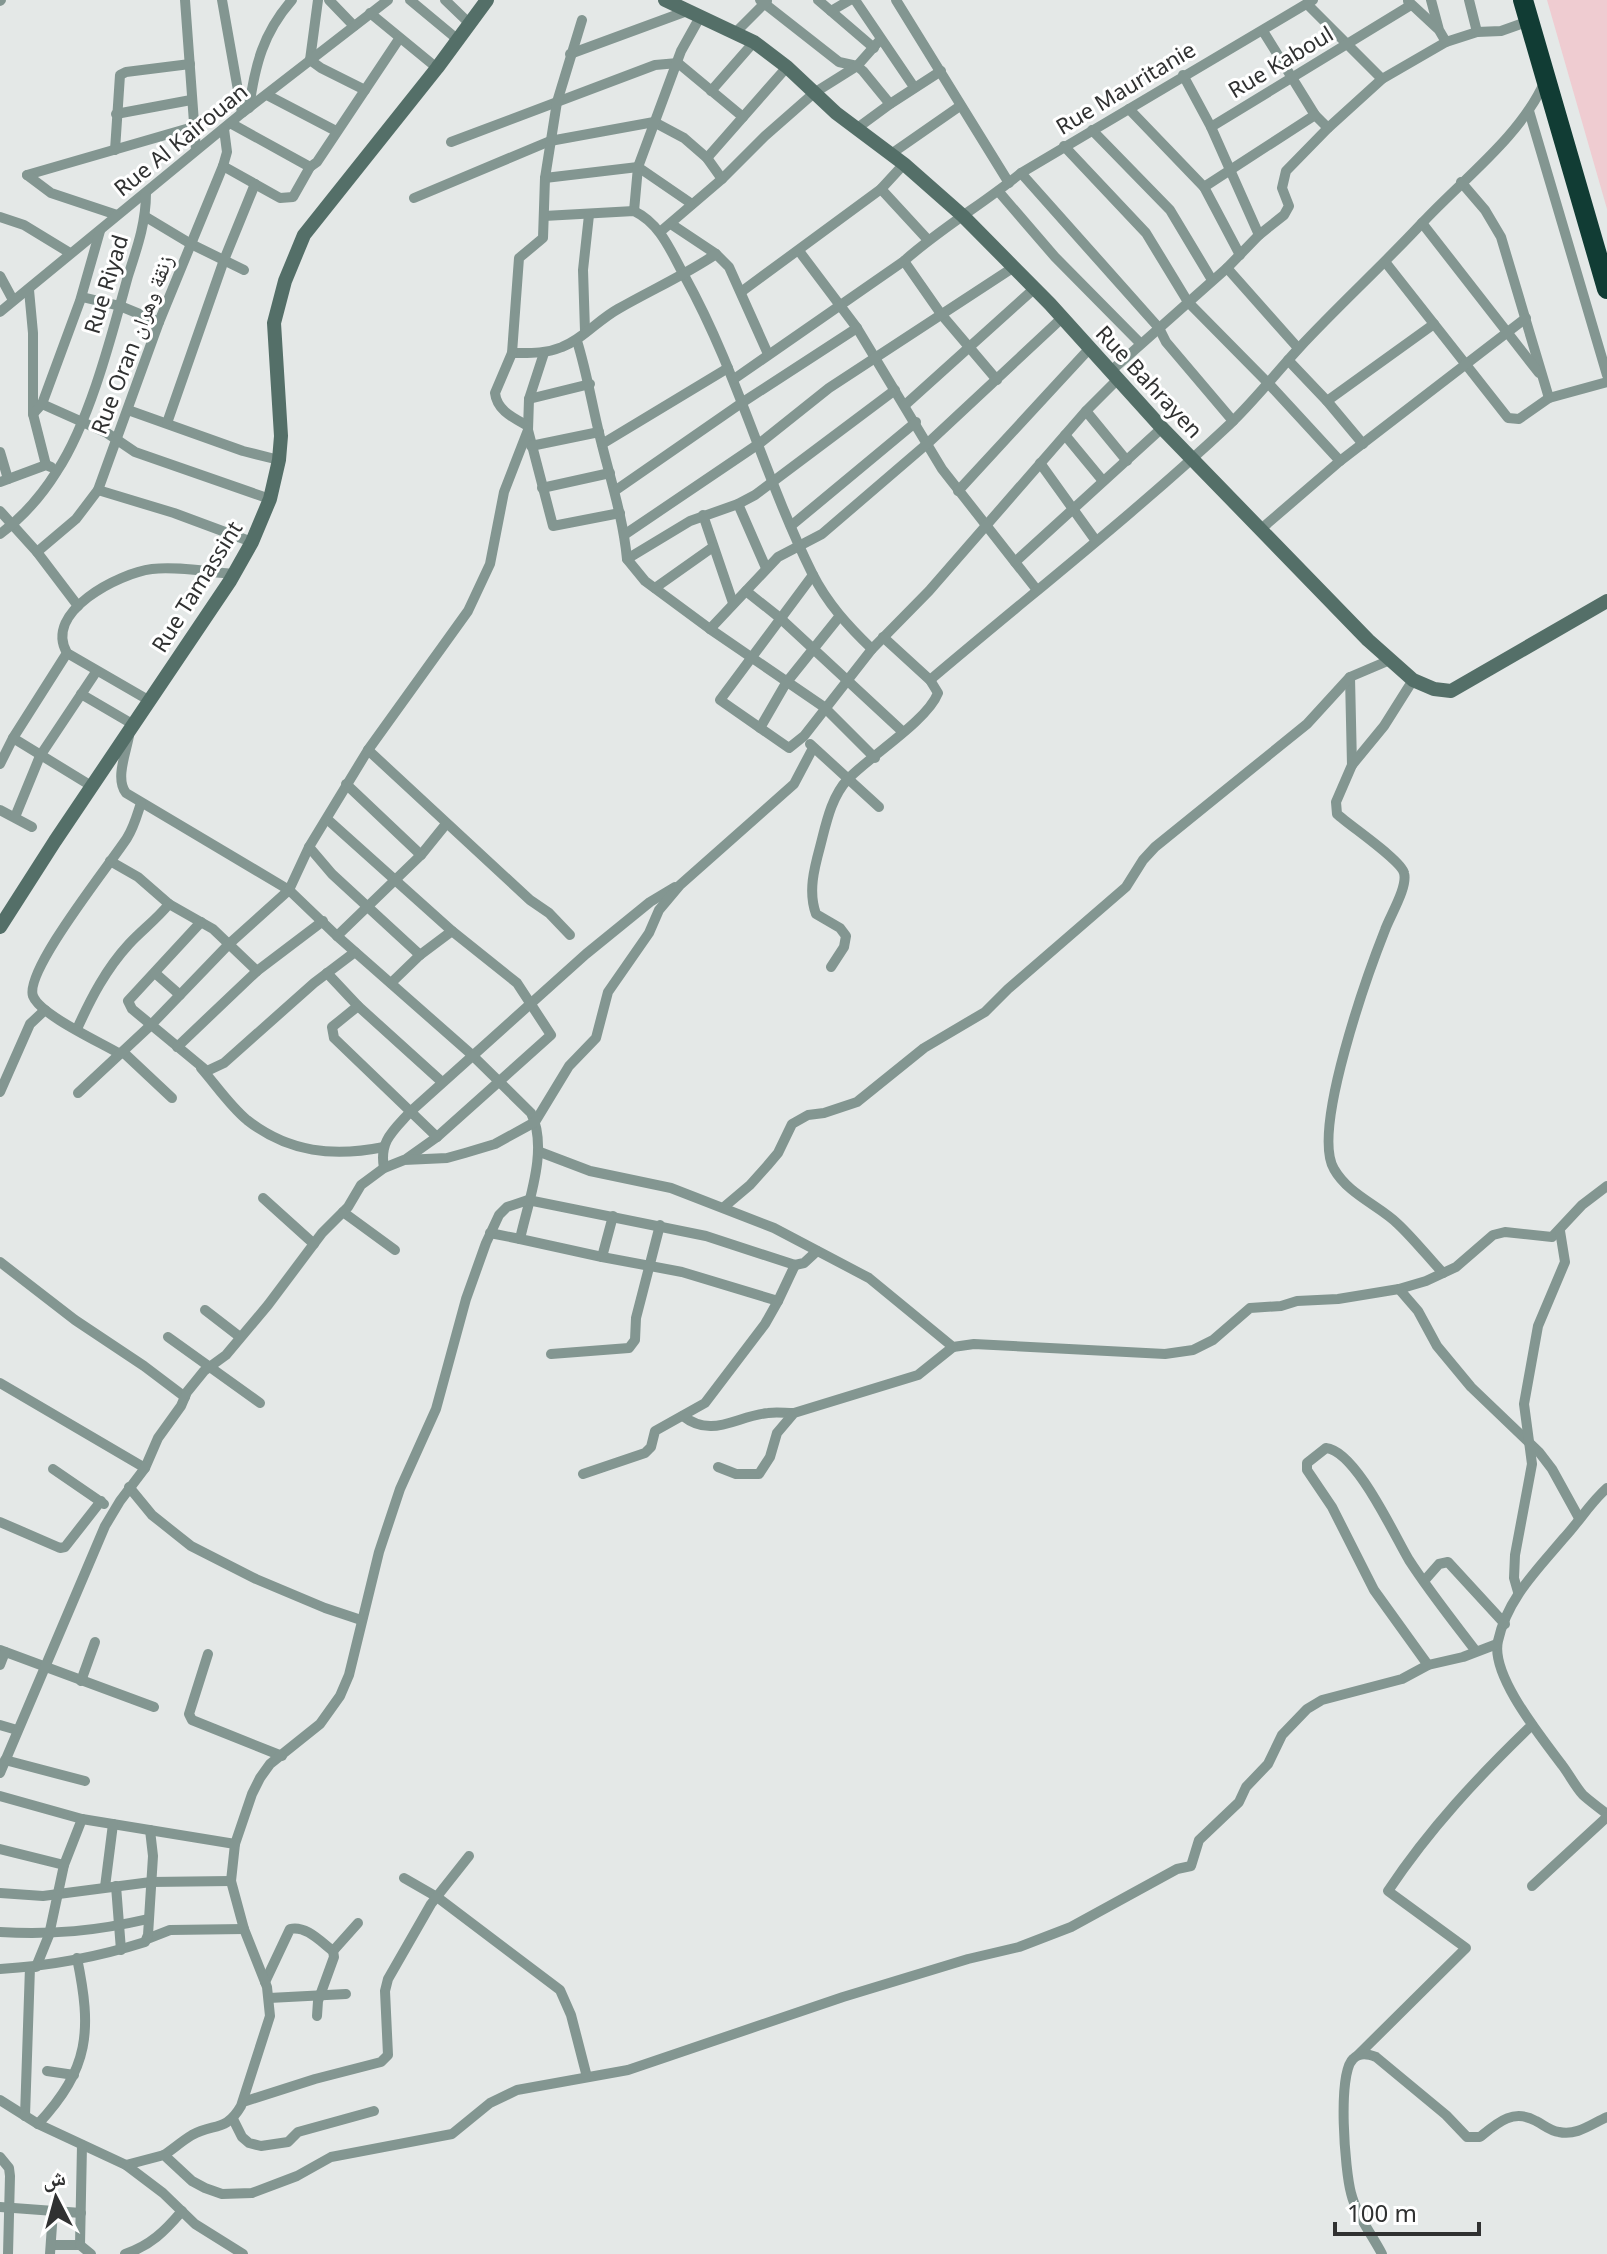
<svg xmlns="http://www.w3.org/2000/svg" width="1607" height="2254" viewBox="0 0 1607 2254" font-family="'Noto Sans','Noto Naskh Arabic',sans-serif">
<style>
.green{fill:#efccd1}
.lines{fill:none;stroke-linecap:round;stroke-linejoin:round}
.street{stroke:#839691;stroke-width:10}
.secondary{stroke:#546f68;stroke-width:14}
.highway{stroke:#113c34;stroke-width:20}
.labels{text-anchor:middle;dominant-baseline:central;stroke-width:6;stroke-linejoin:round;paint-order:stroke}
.street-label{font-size:22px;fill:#303131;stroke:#fff}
</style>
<rect width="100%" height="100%" fill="#e4e8e7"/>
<!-- green -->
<path class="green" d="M1547,0H1607V209Z"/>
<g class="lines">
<!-- street -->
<g class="street">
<path d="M185,0L196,150"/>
<path d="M222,0L242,113"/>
<path d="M329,0L354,26"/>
<path d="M410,0L457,39"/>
<path d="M445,0L470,24"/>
<path d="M760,0L839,62L857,66L863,71L890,104"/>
<path d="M818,0L874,48"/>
<path d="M855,0L914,87"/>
<path d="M896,0L1009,183"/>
<path d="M1431,0L1439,30L1446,42"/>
<path d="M1469,0L1477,32"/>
<path d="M0,1L1,0"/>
<path d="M1408,1L1437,28"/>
<path d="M1307,4L1382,79"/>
<path d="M831,11L850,0"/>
<path d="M370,13L437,68"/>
<path d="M1263,31L1315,115L1328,128"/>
<path d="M735,33L767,1"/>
<path d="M570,54L687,11"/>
<path d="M310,60L321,68L365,90"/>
<path d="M310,60L318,0"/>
<path d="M1183,75L1211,127L1259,235"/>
<path d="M711,91L754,42"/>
<path d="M267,95L336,131"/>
<path d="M249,108C255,65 263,33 292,0"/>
<path d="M1129,109L1204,187L1240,255"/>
<path d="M1529,111L1607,375"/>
<path d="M116,114L191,100"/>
<path d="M232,124L310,167L317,162L399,39"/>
<path d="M1211,127L1411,5"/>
<path d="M856,129L890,104L941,71"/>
<path d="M1092,130L1170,210L1212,280"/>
<path d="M451,142L655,65L678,63L743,117"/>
<path d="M1064,146L1146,233L1188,302L1269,384L1340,461"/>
<path d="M115,150L120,75L126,72L190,64"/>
<path d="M891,154L960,106"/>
<path d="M707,158L787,67"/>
<path d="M223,166L280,198L293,197L310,167"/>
<path d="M1021,173L1159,328L1166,342L1233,421"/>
<path d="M27,175L193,127"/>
<path d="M27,175L51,193L117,215"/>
<path d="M545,178L638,167L692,204"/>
<path d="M1461,182L1485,210L1501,237L1549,398"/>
<path d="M1204,187L1315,115"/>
<path d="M881,189L928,240"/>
<path d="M999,192L1055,257L1140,343"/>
<path d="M414,198L550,141L654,122L684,138L707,158L722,179"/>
<path d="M634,211L638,167L681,51L700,17"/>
<path d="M544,216L634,211C661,224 671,252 685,277C737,371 764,476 812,573C827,603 848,626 872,649"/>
<path d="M0,217L24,225L70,253"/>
<path d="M146,217L191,244L244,270"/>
<path d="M1422,223L1539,373"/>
<path d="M671,224L716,254L729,267L768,354"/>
<path d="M660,232L722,179L765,136L814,93L857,66L880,40"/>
<path d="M799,251L857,328L942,469L1037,590"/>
<path d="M904,261L941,314L997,380"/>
<path d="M1386,263L1508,418L1519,419L1549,398L1607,382"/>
<path d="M1227,268L1298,348"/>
<path d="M0,276L13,300"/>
<path d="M29,290L33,333V414L46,465"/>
<path d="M741,292L881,189L904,164"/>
<path d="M82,297L120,306L159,322"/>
<path d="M0,312L242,113L388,0"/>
<path d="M585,331L583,270L589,215"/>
<path d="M577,341C587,373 592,405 600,437C610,478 623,517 627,559L645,581L710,629L824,707L875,758"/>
<path d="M512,353C529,353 545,354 562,347C583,339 598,320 618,309C651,290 685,275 716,254"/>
<path d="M544,353L529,399L528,430L553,526L620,513"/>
<path d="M1288,360L1327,401L1363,444"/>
<path d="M1112,370L1227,268L1259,235L1284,215L1289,206L1282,188L1286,171L1328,128L1382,79L1446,42L1477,32L1501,31L1529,21"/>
<path d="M734,379L904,261C941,228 983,204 1021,173L1313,0"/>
<path d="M529,399L590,384"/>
<path d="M1327,401L1434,324"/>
<path d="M42,404L107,433L135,452L270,499"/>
<path d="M905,405L1035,288"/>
<path d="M128,410L243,451L279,460"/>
<path d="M1086,411L1127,461"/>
<path d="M33,414L42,404L80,301L100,231"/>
<path d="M167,423L224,260L255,184"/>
<path d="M528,426C514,418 497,411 495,393L512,353L519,258L543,238L545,178L557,102L582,20"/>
<path d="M1065,435L1103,481"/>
<path d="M602,444L728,368"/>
<path d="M531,446L599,432"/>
<path d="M0,452L8,479"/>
<path d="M1040,463L1096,541"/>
<path d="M0,482L46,465L51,467"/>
<path d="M542,488L610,473"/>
<path d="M98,490L174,513L252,542"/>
<path d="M616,490L743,402L857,328"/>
<path d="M958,491L1090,348"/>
<path d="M738,504L766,568"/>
<path d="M0,511L37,552L78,606"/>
<path d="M703,515L733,603"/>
<path d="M792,525L916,422"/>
<path d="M1261,529L1340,461L1526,318"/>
<path d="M0,534C23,517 42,495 57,471C90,421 112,334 128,276C137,248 146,223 146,193"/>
<path d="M624,535L760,443L829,388L1014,267"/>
<path d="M37,552L76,519L98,490L159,322L223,166L227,152L224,129"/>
<path d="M627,559L690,521L738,504L755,495L895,390"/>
<path d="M1015,562L1162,428"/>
<path d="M813,575L720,700L789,748L804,736L872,649L929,591L1086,411L1119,378"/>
<path d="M655,588L713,547"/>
<path d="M746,591L780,618L903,732"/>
<path d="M710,629L778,557L822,534L928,443L1062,318"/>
<path d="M1350,677L1352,765L1336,802L1337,814C1350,826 1401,860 1404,873C1408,887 1390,916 1385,930C1368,973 1311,1131 1334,1169C1348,1194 1378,1205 1398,1224C1414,1239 1428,1257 1443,1273"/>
<path d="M930,680C1030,595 1134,514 1230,424C1255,400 1276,373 1299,348C1339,305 1383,265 1423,222C1463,179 1521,136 1545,81"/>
<path d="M81,694L134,725"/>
<path d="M150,701L67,653C43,612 119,573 152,569C178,566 207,572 233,574"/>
<path d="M760,728L786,683L839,617"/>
<path d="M129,736C126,753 115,779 126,793L289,890L337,936L471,1054L531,1113C549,1149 528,1202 520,1239L602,1257L613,1216"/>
<path d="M13,738L93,787"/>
<path d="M810,744L879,807"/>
<path d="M368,750L530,900L549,913L570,935"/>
<path d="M0,764L13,738L67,653"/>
<path d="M1352,765L1384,726L1413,680"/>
<path d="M346,784L421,855"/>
<path d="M0,810L32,827"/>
<path d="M15,817L40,756L96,672"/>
<path d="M327,819L452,931L517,983L551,1035L437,1137L406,1159"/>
<path d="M309,847L332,874L420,955"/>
<path d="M110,861L138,877L169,904L213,929L257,971"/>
<path d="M201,922L128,1001L132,1009L207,1071L224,1063L314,983L355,952"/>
<path d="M337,936L421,855L446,824"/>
<path d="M831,967L844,947L846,936L840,928L816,914C808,892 814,869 820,847C826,824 831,797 848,779C870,756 927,721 938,693L930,680L883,637"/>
<path d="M155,973L180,995"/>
<path d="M327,973L358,1006L442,1082"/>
<path d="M391,983L420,955L452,931"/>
<path d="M358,1006L332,1027L334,1038L437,1137"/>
<path d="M77,1029C91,998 106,969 129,944C142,930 157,919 169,904"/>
<path d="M177,1047L257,971L323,921"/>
<path d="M123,1052L172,1098"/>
<path d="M120,1054C102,1043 40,1015 33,996C24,971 111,863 127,838C134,827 137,815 141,803"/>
<path d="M201,1068C216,1085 230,1106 247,1120C289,1153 334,1157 384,1147"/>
<path d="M0,1092L30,1024L45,1010"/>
<path d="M78,1093L151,1025L229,944L289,890L309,847L368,750L468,611L490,564L504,492L528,430"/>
<path d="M540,1152L590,1171L671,1188L774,1228L869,1278L953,1347L974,1344L1165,1354L1193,1350L1213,1340L1250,1308L1281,1306L1297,1301L1338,1299L1399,1289L1426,1281L1456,1267L1493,1235L1505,1232L1552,1237L1582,1205L1607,1186"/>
<path d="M384,1168C379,1141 393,1131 410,1112L586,954L650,902L675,887"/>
<path d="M263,1198L314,1244"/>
<path d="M724,1207L750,1185L767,1166L778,1153L792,1124L808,1115L824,1113L857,1102L924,1048L985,1012L1008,989L1126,887L1143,860L1155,847L1307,724L1350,677L1390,660"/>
<path d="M343,1212L395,1250"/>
<path d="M490,1233L520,1239"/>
<path d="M602,1257L682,1272L778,1301L795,1265"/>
<path d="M0,1262L75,1320L144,1366L185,1397"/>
<path d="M1399,1289L1418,1311L1437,1346L1471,1387L1539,1452L1552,1469L1579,1518"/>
<path d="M205,1310L240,1337"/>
<path d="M168,1337L260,1403"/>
<path d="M551,1354L629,1348L635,1340L636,1318L660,1225"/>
<path d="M0,1383L145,1468"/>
<path d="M683,1416C712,1439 736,1416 768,1413C776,1412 785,1413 794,1413"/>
<path d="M718,1467L736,1474H759L770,1457L777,1433L794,1413L918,1375L953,1347"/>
<path d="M53,1469L104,1504"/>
<path d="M583,1474L645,1453L651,1447L655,1431L705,1403L765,1324L778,1301"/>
<path d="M129,1487L152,1515L191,1546L256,1579L325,1608L361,1620"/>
<path d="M1607,1488C1590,1503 1579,1522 1563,1539C1537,1570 1507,1599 1498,1641C1490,1675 1542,1738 1562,1765C1569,1774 1575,1786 1583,1795C1591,1802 1599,1808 1607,1814"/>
<path d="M0,1522L60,1548L65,1547L101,1501"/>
<path d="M1424,1581L1439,1564L1448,1562L1505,1624"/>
<path d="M1518,1592L1514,1578L1515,1555L1532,1464L1524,1404L1538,1326L1565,1262L1560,1231"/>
<path d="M0,1650L154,1707"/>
<path d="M208,1654L189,1714L192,1720L282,1756"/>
<path d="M0,1665L5,1652"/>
<path d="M1428,1665L1374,1590L1332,1507L1307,1470V1463L1326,1448C1356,1451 1394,1535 1409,1560C1429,1591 1453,1621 1475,1650"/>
<path d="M81,1681L95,1642"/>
<path d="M0,1725L17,1730"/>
<path d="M5,1760L85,1781"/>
<path d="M0,1773L105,1526L120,1501L145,1468L158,1438L181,1406L187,1392L204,1371L226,1355L268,1305L322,1233L348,1207L361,1185L384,1168L404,1160L447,1158L465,1153L495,1144L535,1122L569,1066L596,1038L608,992L649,933L659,910L680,885L794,784L813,748"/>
<path d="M0,1796L82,1819L235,1844"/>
<path d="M0,1849L64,1865"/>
<path d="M404,1878L437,1897L560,1990L571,2015L587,2077"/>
<path d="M116,1886L121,1950"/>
<path d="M1532,1886L1607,1817"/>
<path d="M105,1887L113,1824"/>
<path d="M0,1893L43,1896L151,1882L231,1881"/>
<path d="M0,1932C53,1935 96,1931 148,1919"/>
<path d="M147,1939L170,1930L244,1929"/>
<path d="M333,1951L358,1923"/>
<path d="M36,1967L49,1935L64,1865L82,1819"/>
<path d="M0,1969C49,1966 98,1957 145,1942L148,1935L153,1856L150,1830"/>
<path d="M265,1982L290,1929C306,1925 321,1942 333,1951L334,1957L318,2001L317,2016"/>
<path d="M269,1998L346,1994"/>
<path d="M1358,2055L1466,1948L1388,1891C1430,1828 1478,1777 1532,1725"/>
<path d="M47,2071L74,2075"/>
<path d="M0,2100L38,2124L126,2165L163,2193L195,2224L243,2254"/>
<path d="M243,2102L315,2079L381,2062L388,2055L385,1991L388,1979L431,1904L469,1856"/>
<path d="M25,2116L30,1967"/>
<path d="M233,2119L242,2137L249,2143L261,2146L288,2142L298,2132L374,2111"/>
<path d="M38,2124C90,2068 92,2031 77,1958"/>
<path d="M164,2155C173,2149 182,2141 192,2135C214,2123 226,2132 241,2106L270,2016L267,1987L244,1929L231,1881L235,1844L252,1794L260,1778L270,1764L320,1724L340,1696L349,1675L379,1552L400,1489L436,1409L466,1299L486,1243L499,1215L507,1207L528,1200L706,1236L795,1265L804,1263L817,1251"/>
<path d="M0,2157L9,2168L10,2176L8,2254"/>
<path d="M126,2165L164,2155L192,2181L205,2188L222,2194L252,2193L297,2176L331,2157L452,2134L490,2103L517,2090L628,2070L843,1997L968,1959L1019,1947L1071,1927L1177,1869L1191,1866L1199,1840L1239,1802L1246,1787L1268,1764L1282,1735L1307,1709L1322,1700L1402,1679L1428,1665L1463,1657L1497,1644"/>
<path d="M0,2207L81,2213"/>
<path d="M51,2245H80L82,2145"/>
<path d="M80,2245L91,2254"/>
<path d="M50,2254L53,2211"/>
<path d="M125,2254C150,2246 165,2231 182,2211"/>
<path d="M1382,2254C1372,2235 1356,2214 1351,2193C1345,2171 1337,2074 1353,2059C1360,2052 1368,2054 1376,2057L1446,2115L1467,2137H1480C1497,2123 1513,2108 1536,2121C1544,2125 1550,2131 1559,2132C1577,2136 1591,2124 1607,2117"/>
</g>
<!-- secondary -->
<g class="secondary">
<path d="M665,0L754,42L787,67L836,113L904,164L963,216L1050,304L1162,428L1368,640L1413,680L1434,689L1451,691L1607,601"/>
<path d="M0,927L55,841L230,581L252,542L270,499L279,460L281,436L274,323L285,281L304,235L437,68L487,0"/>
</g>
<!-- highway -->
<path class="highway" d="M1523,0L1607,289"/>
</g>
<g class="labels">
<!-- street labels -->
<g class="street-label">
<text transform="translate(1280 61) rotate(-31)">Rue Kaboul</text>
<text transform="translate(1125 87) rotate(-31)">Rue Mauritanie</text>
<text transform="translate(180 139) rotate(-39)">Rue Al Kairouan</text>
<text transform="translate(105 284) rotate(-73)">Rue Riyad</text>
<text transform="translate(131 344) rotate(-69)">Rue Oran زنقة وهران</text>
<text transform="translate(1150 381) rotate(47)">Rue Bahrayen</text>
<text transform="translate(196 586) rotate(-58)">Rue Tamassint</text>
</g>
</g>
<!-- north arrow -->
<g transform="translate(56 2198) rotate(354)" stroke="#ffffff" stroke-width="6" paint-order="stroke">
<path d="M0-6L14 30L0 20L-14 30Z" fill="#303131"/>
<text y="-12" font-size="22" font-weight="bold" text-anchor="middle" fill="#303131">ش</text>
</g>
<!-- scale -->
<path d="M1335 2222v12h144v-12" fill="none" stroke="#303131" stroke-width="4"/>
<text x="1347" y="2222" font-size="24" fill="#303131" stroke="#ffffff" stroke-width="6" paint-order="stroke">100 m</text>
</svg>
